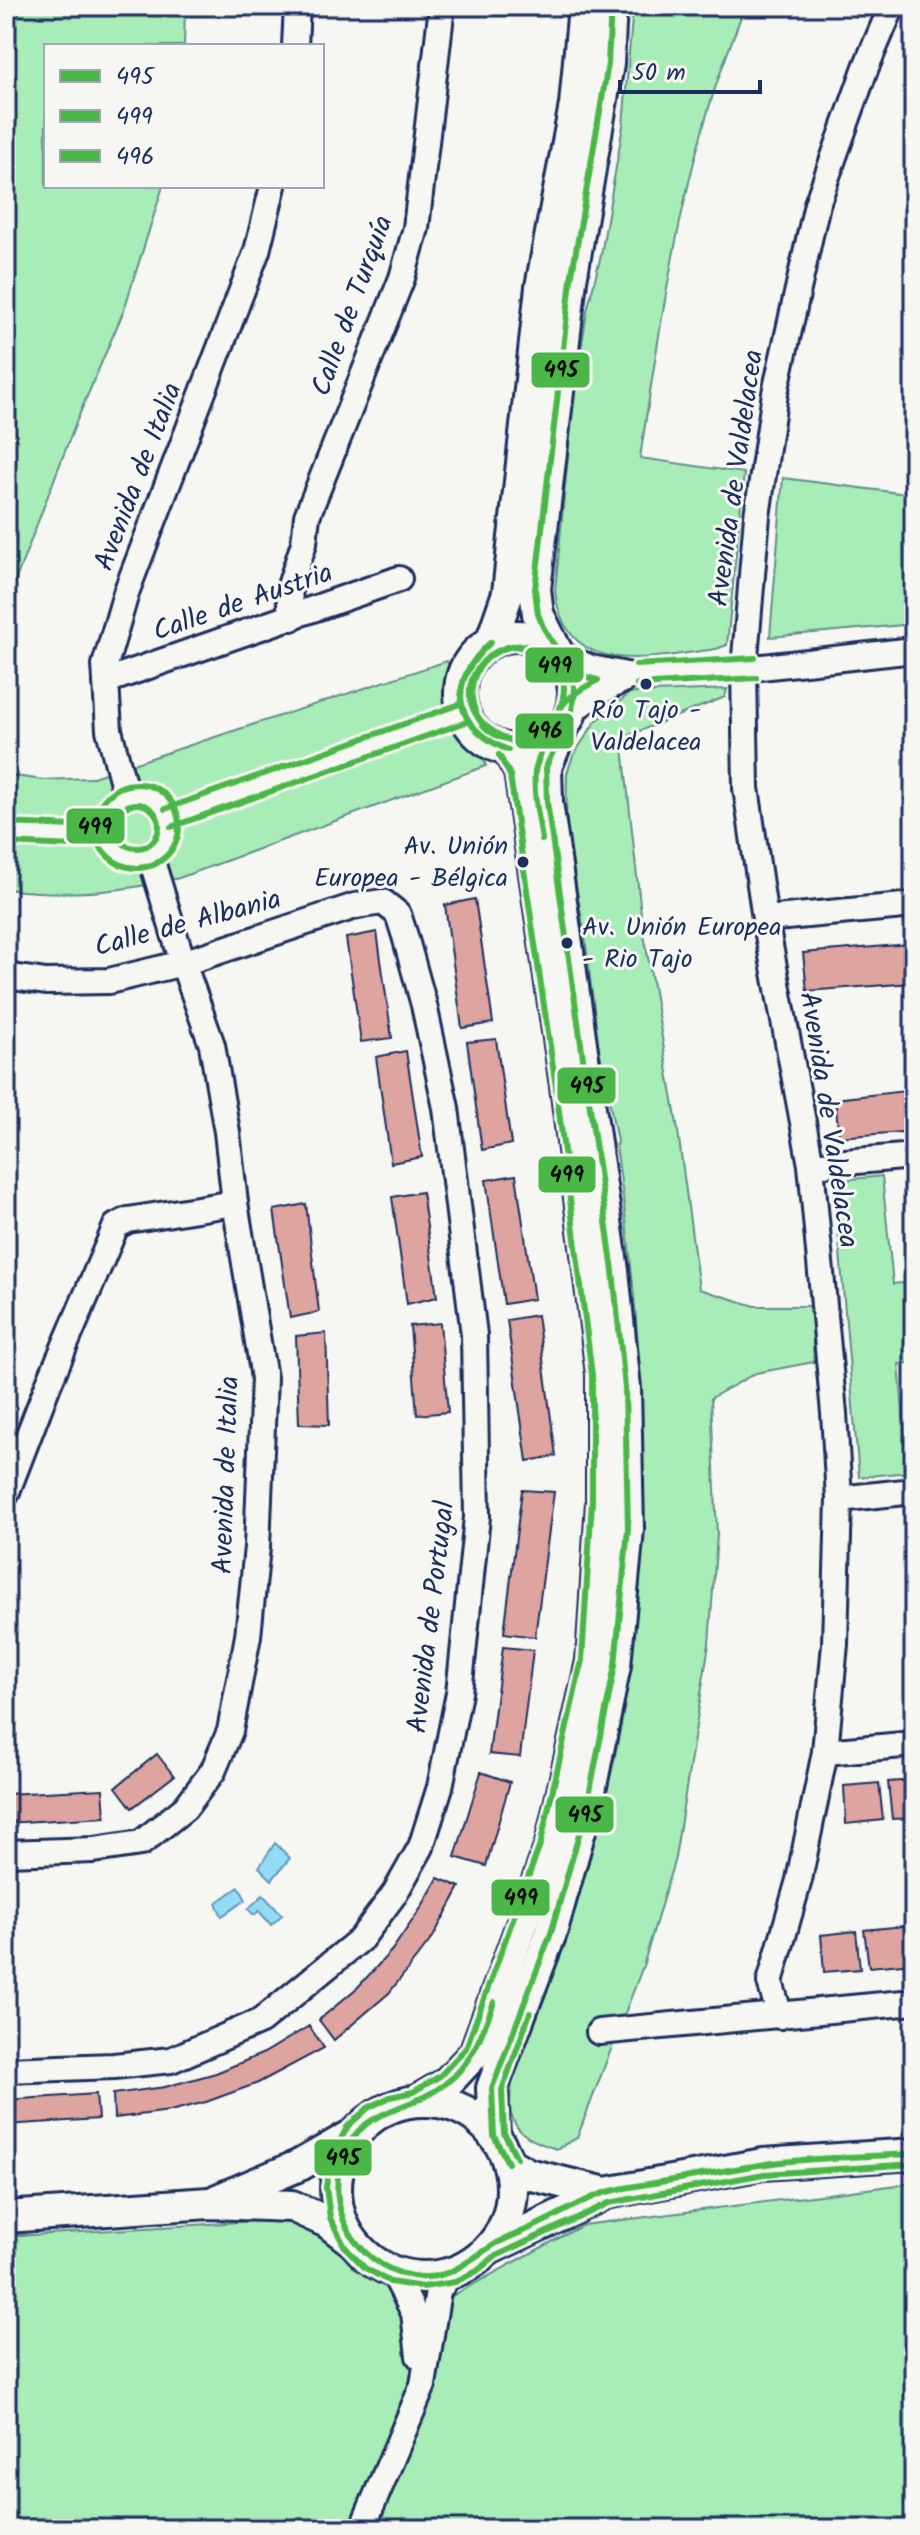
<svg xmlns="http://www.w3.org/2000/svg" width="920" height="2535" viewBox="0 0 920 2535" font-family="Kalam,sans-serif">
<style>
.green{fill:#a8ecb7;stroke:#628e8a;stroke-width:2}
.water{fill:#94dcf6;stroke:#6497b9;stroke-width:2}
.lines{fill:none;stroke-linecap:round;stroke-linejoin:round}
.stream{stroke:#6497b9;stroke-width:6}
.building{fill:#dea49f;stroke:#1b2f5e;stroke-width:2}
.minor-casing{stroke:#1b2f5e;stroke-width:30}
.major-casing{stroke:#1b2f5e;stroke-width:36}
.minor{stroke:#f6f6f2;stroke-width:24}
.major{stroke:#f6f6f2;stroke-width:30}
.bus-1-casing{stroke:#f6f6f2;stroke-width:12}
.bus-2-casing{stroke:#f6f6f2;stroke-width:12}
.bus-3-casing{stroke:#f6f6f2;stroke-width:12}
.bus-1{stroke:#4ab747;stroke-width:6}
.bus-2{stroke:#4ab747;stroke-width:6}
.bus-3{stroke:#4ab747;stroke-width:6}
.bus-dot{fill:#1b2f5e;stroke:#f6f6f2;stroke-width:3}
.labels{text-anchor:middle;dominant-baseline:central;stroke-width:6;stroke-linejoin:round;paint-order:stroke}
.bus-label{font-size:26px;fill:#1b2f5e;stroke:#f6f6f2}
.street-label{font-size:28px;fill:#1b2f5e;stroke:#f6f6f2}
.line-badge{stroke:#f6f6f2;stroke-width:3}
.pale-badge-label{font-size:22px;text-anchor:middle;font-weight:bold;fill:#111}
</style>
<rect width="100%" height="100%" fill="#f6f6f2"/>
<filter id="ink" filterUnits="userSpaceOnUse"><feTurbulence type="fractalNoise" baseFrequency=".0125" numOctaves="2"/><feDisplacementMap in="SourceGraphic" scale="16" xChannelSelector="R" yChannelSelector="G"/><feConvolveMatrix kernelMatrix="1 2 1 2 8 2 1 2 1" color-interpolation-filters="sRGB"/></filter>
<g filter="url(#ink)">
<!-- green -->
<g class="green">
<path d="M6,6H185L184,46H46V186H163L124,310L77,420L6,605Z"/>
<path d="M633,6H745C733,38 720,71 710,104C675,219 658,339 640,458L744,473L727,645L716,649C653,657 565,681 555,591L573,404L587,311L601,255L623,126Z"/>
<path d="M783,478L914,495V624L770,637Z"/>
<path d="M447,661L486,766L179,878C122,892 64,897 6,889V775L44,780L90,778Z"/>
<path d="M727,689L725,697L622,738L642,923L677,1124L699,1289L755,1306H811L814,1362L756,1373L711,1398L717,1535L709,1644L675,1858L643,1966L577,2138L556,2149C538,2143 516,2136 511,2114C503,2076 545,1997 559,1959C574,1920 583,1878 595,1837C660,1609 650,1379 616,1146L617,1141L598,1043L585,937L566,828L567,773L573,756L595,722L630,693Z"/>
<path d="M882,1176L893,1284L914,1282V1362L899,1364L908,1472L859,1477L834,1181Z"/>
<path d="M914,2183V2529H6V2235H33L289,2219L439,2303L583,2225Z"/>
</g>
<!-- water -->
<g class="water">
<path d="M275,1843L290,1858L272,1880L259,1867Z"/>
<path d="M239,1887L246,1900L222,1916L216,1903Z"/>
<path d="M263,1895L282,1915L271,1925L259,1911L254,1915L248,1909Z"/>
</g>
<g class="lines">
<!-- stream -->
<path class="stream" d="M6,72L17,6"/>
</g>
<!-- building -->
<g class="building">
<path d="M475,899L493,1023L462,1028L445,905Z"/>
<path d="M377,932L392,1038L361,1042L346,938Z"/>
<path d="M909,944L912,983L807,991L803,953Z"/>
<path d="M496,1039L511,1144L482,1150L467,1042Z"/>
<path d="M406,1051L422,1157L391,1163L376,1057Z"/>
<path d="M914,1090V1131L839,1137L835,1099Z"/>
<path d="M516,1175L534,1299L504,1304L486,1180Z"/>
<path d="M422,1192L437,1297L407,1304L392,1197Z"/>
<path d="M306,1204L319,1312L290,1318L274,1210Z"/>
<path d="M537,1315L556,1456L527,1461L507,1320Z"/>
<path d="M440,1323L448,1412L417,1415L410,1326Z"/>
<path d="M326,1333L329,1425L299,1424L296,1336Z"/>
<path d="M522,1490L554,1492L535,1637L504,1633Z"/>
<path d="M503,1647L533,1650L520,1757L489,1754Z"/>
<path d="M157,1754L174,1776L132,1808L116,1787Z"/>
<path d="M481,1772L510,1782L486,1866L455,1857Z"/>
<path d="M914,1780V1818L892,1819L888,1782Z"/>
<path d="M879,1783L883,1820L846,1824L844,1786Z"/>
<path d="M103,1789L105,1817L6,1823V1794Z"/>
<path d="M438,1878L460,1887L433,1937L389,1993L334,2040L319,2020L358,1987L392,1950L421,1908Z"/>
<path d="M914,1925V1963L869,1967L864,1930Z"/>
<path d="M856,1931L860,1969L824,1972L821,1935Z"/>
<path d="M309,2026L324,2048L258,2083L206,2102L170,2111L114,2118L113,2094L165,2087L216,2073L264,2053Z"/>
<path d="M96,2094L98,2119L6,2125V2100Z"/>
</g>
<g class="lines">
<defs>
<g id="minor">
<path d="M295,46L297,6"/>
<path d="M291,618L289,589L304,543L307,516L402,278L416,228L442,6"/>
<path d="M561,655L591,668L631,676L744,669L914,650"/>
<path d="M106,681L399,579"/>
<path d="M572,710L597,693L631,676"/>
<circle cx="137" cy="826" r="32"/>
<path d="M126,795L109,730L105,665L127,590L257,251L273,186"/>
<path d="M168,818L463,713"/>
<path d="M6,833L74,836L105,830"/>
<path d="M765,919L914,905"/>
<path d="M6,976L46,982L109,981L183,963L355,906L383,902L398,914L405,936L424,1005L446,1108L474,1335L477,1517L459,1693L440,1787L421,1847L395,1893L361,1939L261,2021L171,2060L114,2066L6,2070"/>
<path d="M811,1165L914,1156"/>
<path d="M6,1494L48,1385L116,1226L128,1220L235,1203"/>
<path d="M839,1499L914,1491"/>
<path d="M825,1752L914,1744"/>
<path d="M6,1853L94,1850L141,1843L185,1808L213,1771L230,1731L248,1636L257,1547L264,1378L235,1203L227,1132L212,1045L183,963L150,855"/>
<path d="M780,2016L770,1982L799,1880L825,1752L835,1644L839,1499L834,1413L811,1165L765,919L746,788L744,669L757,516L775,393L817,204L866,67L892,6"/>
<path d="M599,2032L914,2002"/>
<path d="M393,2272L414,2313L419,2356"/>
<path d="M362,2529L423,2385L438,2291L451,2273"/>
</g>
<g id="major">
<circle cx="517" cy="693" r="57"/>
<path d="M491,642L508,593L541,287L575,105L584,6"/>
<path d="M557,652L538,614L535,589L571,280L608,64L611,6"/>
<path d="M417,2101L446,2084L475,2053L551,1845L592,1661L602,1501V1374L566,1086L520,772L508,750"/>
<circle cx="424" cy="2189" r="88"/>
<path d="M494,2136L492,2088L551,1933L587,1806L615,1665L628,1529L625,1388L613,1271L547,802L546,767L562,729"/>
<path d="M508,2163L528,2174L606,2193"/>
<path d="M217,2200L300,2165L356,2133"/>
<path d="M6,2217L209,2203L292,2206L327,2222L352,2241"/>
<path d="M489,2249L606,2193L763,2164L914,2154"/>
</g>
</defs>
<!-- minor casing -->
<use href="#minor" class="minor-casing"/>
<!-- major casing -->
<use href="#major" class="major-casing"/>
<!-- minor -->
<use href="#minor" class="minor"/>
<!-- major -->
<use href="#major" class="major"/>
<defs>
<g id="bus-1">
<path d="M491,642C446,683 452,726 508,750"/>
<path d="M494,2002C483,2032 472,2064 445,2084C408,2113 359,2106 342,2160C323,2215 364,2273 421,2277C452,2279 472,2257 497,2243C511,2236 527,2230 541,2223C563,2213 584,2199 607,2192C630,2186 655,2183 679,2179C713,2173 746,2166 781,2162C825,2157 870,2156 914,2154"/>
<path d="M508,2163L494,2136L492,2088L551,1933L587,1806L615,1665L628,1529L625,1388L613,1271L547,802L546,767L572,710L575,691L571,672L543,627L538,614L535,589L571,280L608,64L611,6"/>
</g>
<g id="bus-2">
<path d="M512,741C414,702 511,601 558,668C579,697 539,742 535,772C533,795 539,818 542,840"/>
<path d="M499,755L510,775L556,1087L592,1375V1501L582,1660L541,1842L466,2048L440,2076L413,2092L390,2097L368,2108L348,2126L331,2157L326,2187L330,2218L345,2247L365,2268L390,2282L423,2287L455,2282L477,2271L494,2257L609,2203L764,2174L914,2164"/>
<circle cx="137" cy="826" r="42"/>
<path d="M171,827L466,722"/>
<path d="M6,843L75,846L107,840"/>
<path d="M517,2158L504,2133L502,2090L530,2013"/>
</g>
<g id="bus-3">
<path d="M512,646C544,647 567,674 598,680C587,686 575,692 566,701C553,716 555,729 533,737C471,758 443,663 512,646Z"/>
<path d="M636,665L755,658"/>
<path d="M637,685L756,678"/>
<circle cx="137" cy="826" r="22"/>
<path d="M165,809L460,704"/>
<path d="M6,823L73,826L103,820"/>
</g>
</defs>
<!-- bus-1 casing -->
<use href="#bus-1" class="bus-1-casing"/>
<!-- bus-2 casing -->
<use href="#bus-2" class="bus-2-casing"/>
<!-- bus-3 casing -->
<use href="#bus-3" class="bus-3-casing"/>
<!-- bus-1 -->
<use href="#bus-1" class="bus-1"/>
<!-- bus-2 -->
<use href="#bus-2" class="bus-2"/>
<!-- bus-3 -->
<use href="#bus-3" class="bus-3"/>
</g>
</g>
<!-- markers -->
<g class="bus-dot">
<circle cx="646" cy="684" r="7"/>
<circle cx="523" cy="862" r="7"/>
<circle cx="567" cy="943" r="7"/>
</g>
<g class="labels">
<!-- bus labels -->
<g class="bus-label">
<text x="646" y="711">Río Tajo -<tspan x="646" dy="32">Valdelacea</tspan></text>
<text x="508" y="847" text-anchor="end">Av. Unión<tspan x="508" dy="32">Europea - Bélgica</tspan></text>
<text x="582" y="928" text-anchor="start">Av. Unión Europea<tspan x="582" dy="32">- Rio Tajo</tspan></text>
</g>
<!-- street labels -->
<g class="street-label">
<text transform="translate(353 306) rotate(-70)">Calle de Turquía</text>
<text transform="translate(139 477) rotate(-69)">Avenida de Italia</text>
<text transform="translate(737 478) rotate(-82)">Avenida de Valdelacea</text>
<text transform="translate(243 603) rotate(-19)">Calle de Austria</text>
<text transform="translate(188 924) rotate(-15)">Calle de Albania</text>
<text transform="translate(828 1120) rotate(81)">Avenida de Valdelacea</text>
<text transform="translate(227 1475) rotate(-88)">Avenida de Italia</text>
<text transform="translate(432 1617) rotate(-83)">Avenida de Portugal</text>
</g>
</g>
<g class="line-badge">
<rect x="530" y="351" width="61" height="38" rx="8" fill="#4ab747"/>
<rect x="524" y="646" width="61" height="38" rx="8" fill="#4ab747"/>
<rect x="514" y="712" width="61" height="38" rx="8" fill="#4ab747"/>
<rect x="65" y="807" width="61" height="38" rx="8" fill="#4ab747"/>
<rect x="556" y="1066" width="61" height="39" rx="8" fill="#4ab747"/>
<rect x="537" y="1155" width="60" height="39" rx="8" fill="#4ab747"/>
<rect x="554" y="1795" width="61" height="39" rx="8" fill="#4ab747"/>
<rect x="490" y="1878" width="61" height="39" rx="8" fill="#4ab747"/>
<rect x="313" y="2138" width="60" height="39" rx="8" fill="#4ab747"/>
</g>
<g class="pale-badge-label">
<text x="561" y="377">495</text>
<text x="555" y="673">499</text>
<text x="545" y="738">496</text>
<text x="95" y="834">499</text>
<text x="587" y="1093">495</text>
<text x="567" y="1182">499</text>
<text x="585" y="1822">495</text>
<text x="521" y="1905">499</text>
<text x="343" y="2165">495</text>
</g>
<!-- margin -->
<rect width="920" height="2535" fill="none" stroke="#f6f6f2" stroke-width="32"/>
<rect x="16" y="16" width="888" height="2503" fill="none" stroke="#1b2f5e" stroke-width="3" filter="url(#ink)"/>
<!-- legend -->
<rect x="44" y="44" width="280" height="144" fill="#f6f6f2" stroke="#9ea6b7" stroke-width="2"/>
<rect x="60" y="70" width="40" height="12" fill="#4ab747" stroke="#9ea6b7" stroke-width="2"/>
<text x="116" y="84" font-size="24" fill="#1b2f5e">495</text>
<rect x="60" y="110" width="40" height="12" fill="#4ab747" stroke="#9ea6b7" stroke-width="2"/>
<text x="116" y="124" font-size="24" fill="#1b2f5e">499</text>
<rect x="60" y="150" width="40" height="12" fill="#4ab747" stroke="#9ea6b7" stroke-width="2"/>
<text x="116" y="164" font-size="24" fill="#1b2f5e">496</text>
<!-- scale -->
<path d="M620 80v12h140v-12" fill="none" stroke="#1b2f5e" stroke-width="4"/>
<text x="632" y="80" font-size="24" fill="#1b2f5e" stroke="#f6f6f2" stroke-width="6" paint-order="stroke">50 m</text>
</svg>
